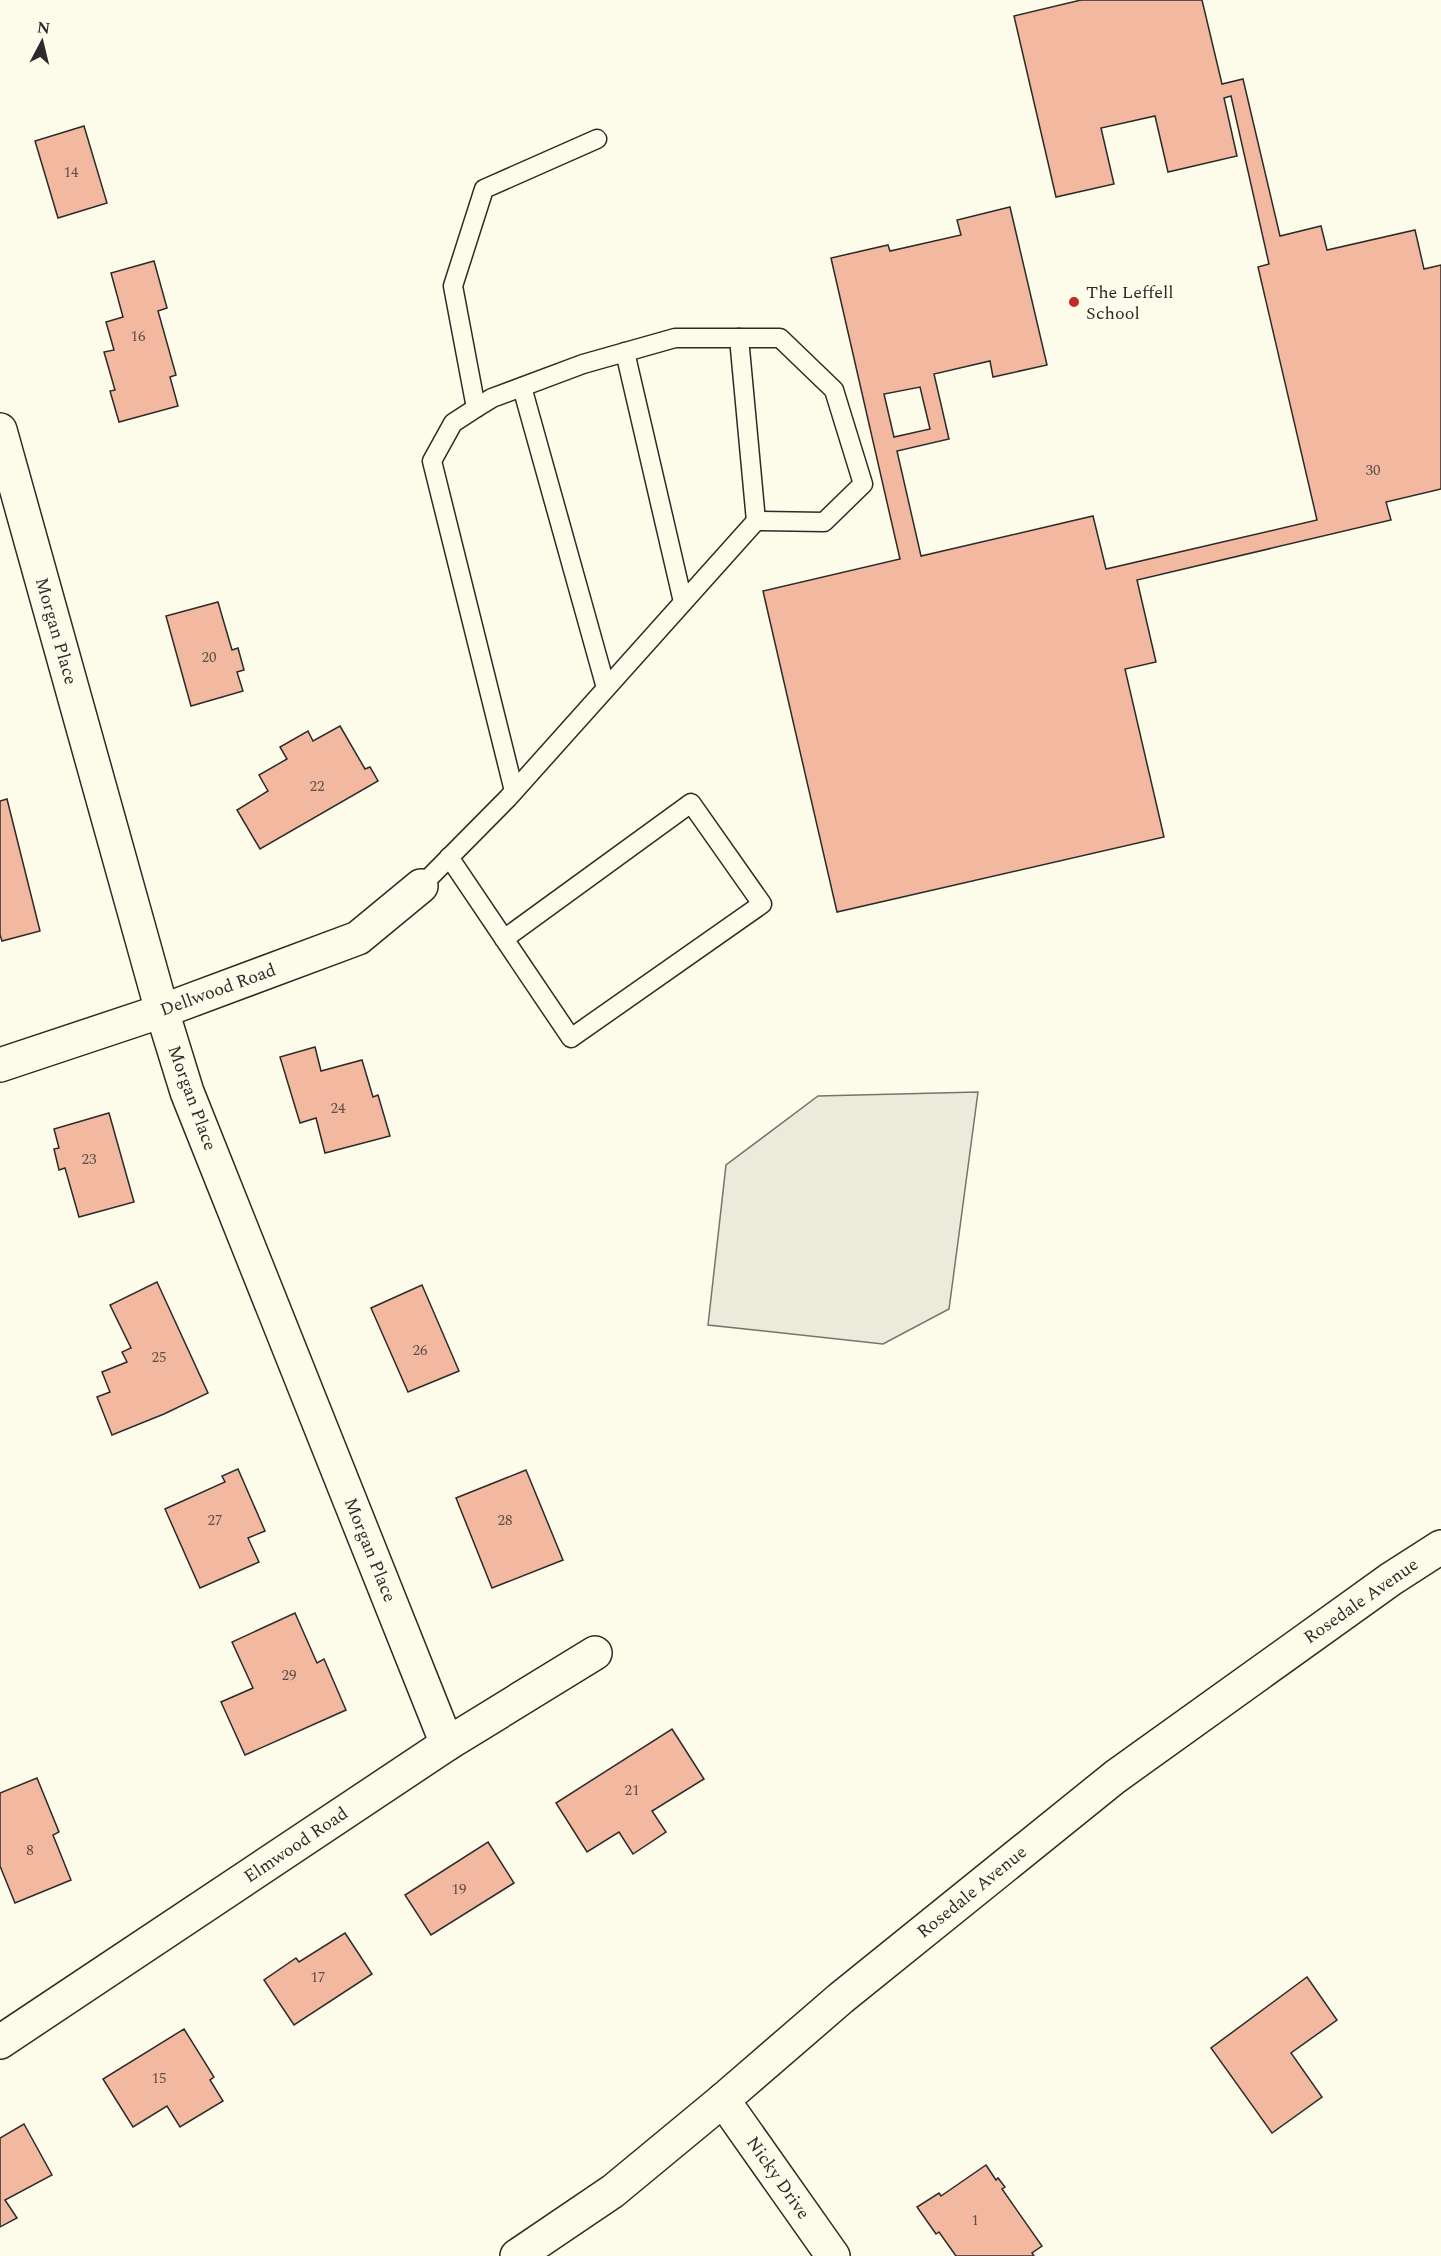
<svg xmlns="http://www.w3.org/2000/svg" width="1441" height="2256" viewBox="0 0 1441 2256" font-family="Spectral,serif">
<style>
.green{fill:#ecebdb;stroke:#74746e;stroke-width:1.5}
.building{fill:#f2b8a0;stroke:#2b2b2b;stroke-width:1.5;fill-rule:evenodd}
.lines{fill:none;stroke-linecap:round;stroke-linejoin:round}
.service-casing{stroke:#2b2b2b;stroke-width:21}
.minor-casing{stroke:#2b2b2b;stroke-width:36}
.tertiary-casing{stroke:#2b2b2b;stroke-width:36}
.service{stroke:#fdfbea;stroke-width:18}
.minor{stroke:#fdfbea;stroke-width:33}
.tertiary{stroke:#fdfbea;stroke-width:33}
.poi-dot{fill:#c62828;stroke:#fdfbea;stroke-width:2}
.labels{text-anchor:middle;dominant-baseline:central;stroke-width:4.5;stroke-linejoin:round;paint-order:stroke}
.number-label{font-size:15px;fill:#5d4e48}
.poi-label{font-size:18px;fill:#2b2b2b;stroke:#fdfbea;text-anchor:start}
.street-label{font-size:18px;fill:#2b2b2b;stroke:#fdfbea}
</style>
<rect width="100%" height="100%" fill="#fdfbea"/>
<!-- green -->
<path class="green" d="M978,1092L949,1309L883,1344L708,1325L726,1165L818,1096Z"/>
<!-- building -->
<g class="building">
<path d="M1081,0H1202L1222,84L1243,79L1280,236L1321,226L1327,250L1415,230L1424,269L1441,265V489L1386,502L1391,520L1137,580L1156,662L1125,669L1164,837L837,912L763,591L900,559L831,258L888,245L890,251L961,235L957,220L1010,207L1047,365L993,377L990,361L934,374L949,439L897,451L921,556L1093,516L1106,569L1317,520L1258,267L1269,264L1231,96L1224,98L1237,156L1168,172L1155,116L1101,128L1114,184L1056,197L1014,16ZM920,387L930,429L894,437L884,394Z"/>
<path d="M84,126L107,203L58,218L35,141Z"/>
<path d="M154,261L167,308L158,311L176,375L170,377L178,406L119,422L110,391L115,390L104,352L114,350L106,322L123,317L111,273Z"/>
<path d="M218,602L232,650L238,648L244,670L237,672L243,691L191,706L166,616Z"/>
<path d="M340,726L365,769L370,767L378,781L260,849L237,810L268,791L259,775L287,759L280,747L308,731L313,741Z"/>
<path d="M7,799L40,931L2,941L0,935V801Z"/>
<path d="M315,1047L321,1071L362,1060L373,1097L378,1095L390,1136L325,1153L316,1118L300,1123L280,1057Z"/>
<path d="M109,1113L134,1202L79,1217L65,1168L59,1170L54,1149L59,1148L54,1129Z"/>
<path d="M157,1282L208,1393L164,1414L112,1435L97,1397L110,1392L102,1372L127,1362L122,1352L131,1348L110,1305Z"/>
<path d="M422,1285L459,1371L408,1392L371,1308Z"/>
<path d="M238,1469L265,1531L248,1538L259,1562L200,1588L165,1509L225,1482L222,1476Z"/>
<path d="M526,1470L563,1560L492,1588L456,1498Z"/>
<path d="M295,1613L317,1663L324,1659L346,1710L245,1755L221,1702L253,1688L232,1642Z"/>
<path d="M672,1729L704,1779L652,1811L666,1832L633,1854L619,1832L587,1852L556,1803Z"/>
<path d="M37,1778L59,1832L53,1835L71,1880L15,1903L0,1866V1793Z"/>
<path d="M488,1842L514,1883L431,1935L405,1895Z"/>
<path d="M345,1933L372,1974L294,2025L264,1980L296,1958L299,1962Z"/>
<path d="M1307,1977L1337,2020L1291,2053L1322,2097L1272,2133L1211,2048Z"/>
<path d="M184,2029L214,2077L210,2080L223,2101L180,2127L167,2106L133,2127L103,2079Z"/>
<path d="M24,2124L52,2175L5,2200L17,2218L0,2227V2138Z"/>
<path d="M986,2165L996,2180L998,2178L1005,2187L1002,2189L1042,2246L1032,2253L1034,2256H956L939,2232L936,2234L917,2207L939,2193L941,2196Z"/>
</g>
<g class="lines">
<defs>
<g id="service">
<path d="M625,352L683,602"/>
<path d="M522,387L606,688"/>
<path d="M476,408L453,286L484,189L597,139"/>
<path d="M514,791L432,461L453,423L476,408L492,398L583,364L675,338H780L834,390L863,484L824,522L756,521"/>
<path d="M449,857L571,1038L762,904L691,803L504,939"/>
<path d="M421,886L508,798L756,521L739,338"/>
</g>
<g id="minor">
<path d="M0,430L162,1011L187,1092L447,1744"/>
<path d="M0,1065L162,1011L358,938L421,886"/>
<path d="M0,2042L447,1744L595,1653"/>
<path d="M723,2100L833,2256"/>
</g>
<path id="tertiary" d="M517,2256L613,2191L723,2100L841,1998L1115,1777L1391,1579L1441,1547"/>
</defs>
<!-- service casing -->
<use href="#service" class="service-casing"/>
<!-- minor casing -->
<use href="#minor" class="minor-casing"/>
<!-- tertiary casing -->
<use href="#tertiary" class="tertiary-casing"/>
<!-- service -->
<use href="#service" class="service"/>
<!-- minor -->
<use href="#minor" class="minor"/>
<!-- tertiary -->
<use href="#tertiary" class="tertiary"/>
</g>
<!-- markers -->
<circle class="poi-dot" cx="1074" cy="302" r="6"/>
<g class="labels">
<!-- number labels -->
<g class="number-label">
<text x="71" y="172">14</text>
<text x="138" y="336">16</text>
<text x="1373" y="470">30</text>
<text x="209" y="657">20</text>
<text x="317" y="786">22</text>
<text x="338" y="1108">24</text>
<text x="89" y="1159">23</text>
<text x="420" y="1350">26</text>
<text x="159" y="1357">25</text>
<text x="215" y="1520">27</text>
<text x="505" y="1520">28</text>
<text x="289" y="1675">29</text>
<text x="632" y="1790">21</text>
<text x="30" y="1850">8</text>
<text x="459" y="1889">19</text>
<text x="318" y="1977">17</text>
<text x="159" y="2078">15</text>
<text x="975" y="2220">1</text>
</g>
<!-- poi labels -->
<g class="poi-label">
<text x="1086" y="292">The Leffell<tspan x="1086" dy="21">School</tspan></text>
</g>
<!-- street labels -->
<g class="street-label">
<text transform="translate(56 631) rotate(74)">Morgan Place</text>
<text transform="translate(218 990) rotate(-20)">Dellwood Road</text>
<text transform="translate(192 1098) rotate(70)">Morgan Place</text>
<text transform="translate(370 1550) rotate(68)">Morgan Place</text>
<text transform="translate(1361 1601) rotate(-35)">Rosedale Avenue</text>
<text transform="translate(296 1845) rotate(-34)">Elmwood Road</text>
<text transform="translate(972 1892) rotate(-39)">Rosedale Avenue</text>
<text transform="translate(778 2178) rotate(55)">Nicky Drive</text>
</g>
</g>
<!-- north arrow -->
<g transform="translate(42 42) rotate(7)" stroke="#fdfbea" stroke-width="4.5" paint-order="stroke">
<path d="M0-4.5L10 22L0 15L-10 22Z" fill="#2b2b2b"/>
<text y="-9" font-size="16" font-weight="bold" text-anchor="middle" fill="#2b2b2b">N</text>
</g>
</svg>
